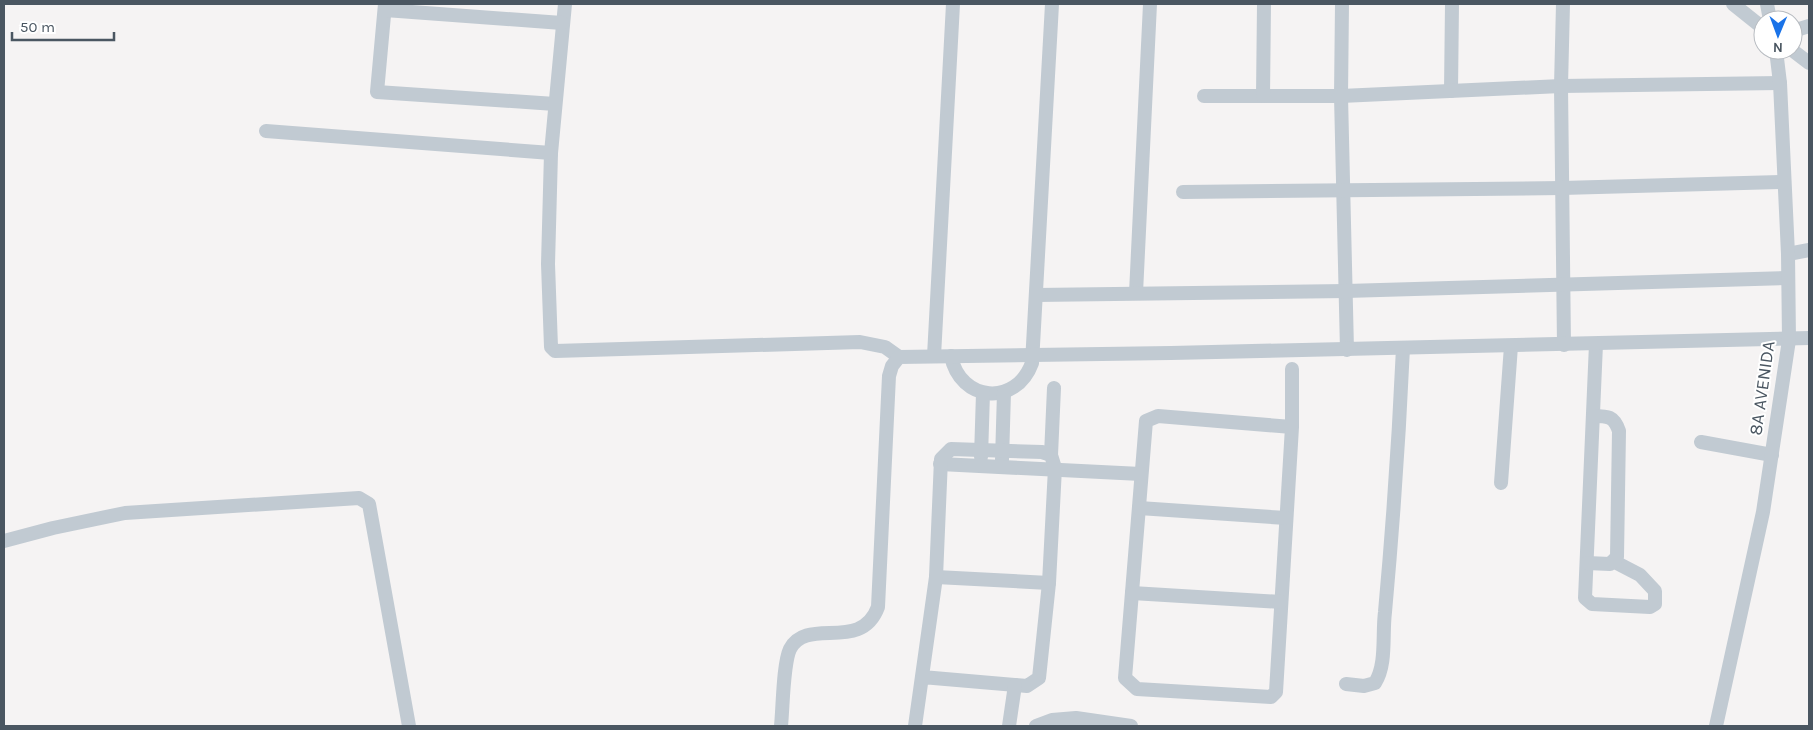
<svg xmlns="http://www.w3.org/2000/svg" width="1813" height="730" viewBox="0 0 1813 730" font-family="Karla,sans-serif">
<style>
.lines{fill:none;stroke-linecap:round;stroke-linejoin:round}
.minor{stroke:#c1cad2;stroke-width:14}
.labels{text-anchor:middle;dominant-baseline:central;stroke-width:4;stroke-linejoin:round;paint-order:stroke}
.street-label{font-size:18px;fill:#4a5661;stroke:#fff}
</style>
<rect width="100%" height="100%" fill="#f5f3f3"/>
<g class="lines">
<!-- minor -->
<g class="minor">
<path d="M385,4L377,92L555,104"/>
<path d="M565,4L551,153L548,264L551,347L555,351L860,342L885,347L899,357"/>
<path d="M1342,4L1341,96L1347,350"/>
<path d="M1563,4L1561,86L1564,345"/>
<path d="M1733,4L1763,28"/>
<path d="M1767,4L1770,20"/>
<path d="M385,10L562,23"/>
<path d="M1793,31L1809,26"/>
<path d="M1792,50L1809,63"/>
<path d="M1451,91L1452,4"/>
<path d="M1204,96H1341L1561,86L1780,83"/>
<path d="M1263,96L1264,4"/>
<path d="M266,131L551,153"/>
<path d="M1183,192L1562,188L1784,182"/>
<path d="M1788,254L1809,250"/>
<path d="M1136,293L1150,4"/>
<path d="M1036,295L1346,291L1788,278"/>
<path d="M1596,344L1585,598L1592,604L1650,607L1655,604V591L1640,575L1615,562"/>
<path d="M934,356L953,4"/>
<path d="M951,356C960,402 1016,407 1032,363L1052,4"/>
<path d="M1292,427L1158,416L1146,421L1125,678L1137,689L1271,697L1276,692L1292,427V369"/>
<path d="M1701,442L1772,455"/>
<path d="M1051,455L1054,388"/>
<path d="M981,457L983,393"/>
<path d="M1002,460L1004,392"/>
<path d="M940,464L1141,474"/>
<path d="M1501,483L1511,346"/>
<path d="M1139,508L1286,518"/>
<path d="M4,541L53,528L125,513L359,498L369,504L409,726"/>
<path d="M1587,563L1610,564L1617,557L1619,431C1614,416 1608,416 1593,416"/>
<path d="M936,577L1049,583"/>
<path d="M1132,593L1281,602"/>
<path d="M1346,684L1364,686L1375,683C1387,664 1382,635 1385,612C1393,524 1399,437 1403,348"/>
<path d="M781,726C783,707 783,664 790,649C807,616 861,653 878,607L889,376L892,366L899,357L1171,353L1809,338"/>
<path d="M915,726L936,577L941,459L951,449L1042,452L1051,455L1055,468L1049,583L1039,678L1027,686L922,677"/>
<path d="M1009,726L1015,685"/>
<path d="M1036,726L1052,720L1076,718L1131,726"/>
<path d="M1716,726L1763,512L1789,340L1788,254L1780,83L1776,50"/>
</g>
</g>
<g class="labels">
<!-- street labels -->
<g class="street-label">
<text transform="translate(1762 388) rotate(-82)">8A AVENIDA</text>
</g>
</g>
<!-- border -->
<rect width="1813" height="730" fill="none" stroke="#4a5661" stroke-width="10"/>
<!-- north arrow -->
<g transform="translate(1778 35) rotate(181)"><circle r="24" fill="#ffffff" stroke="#b7bbc0"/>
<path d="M0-4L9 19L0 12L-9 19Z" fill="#1a73e8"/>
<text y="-8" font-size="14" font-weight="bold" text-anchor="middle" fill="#4a5661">N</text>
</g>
<!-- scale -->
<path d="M12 32v8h102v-8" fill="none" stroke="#4a5661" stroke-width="2.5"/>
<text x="20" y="32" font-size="15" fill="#4a5661" stroke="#ffffff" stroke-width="4" paint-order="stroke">50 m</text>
</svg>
